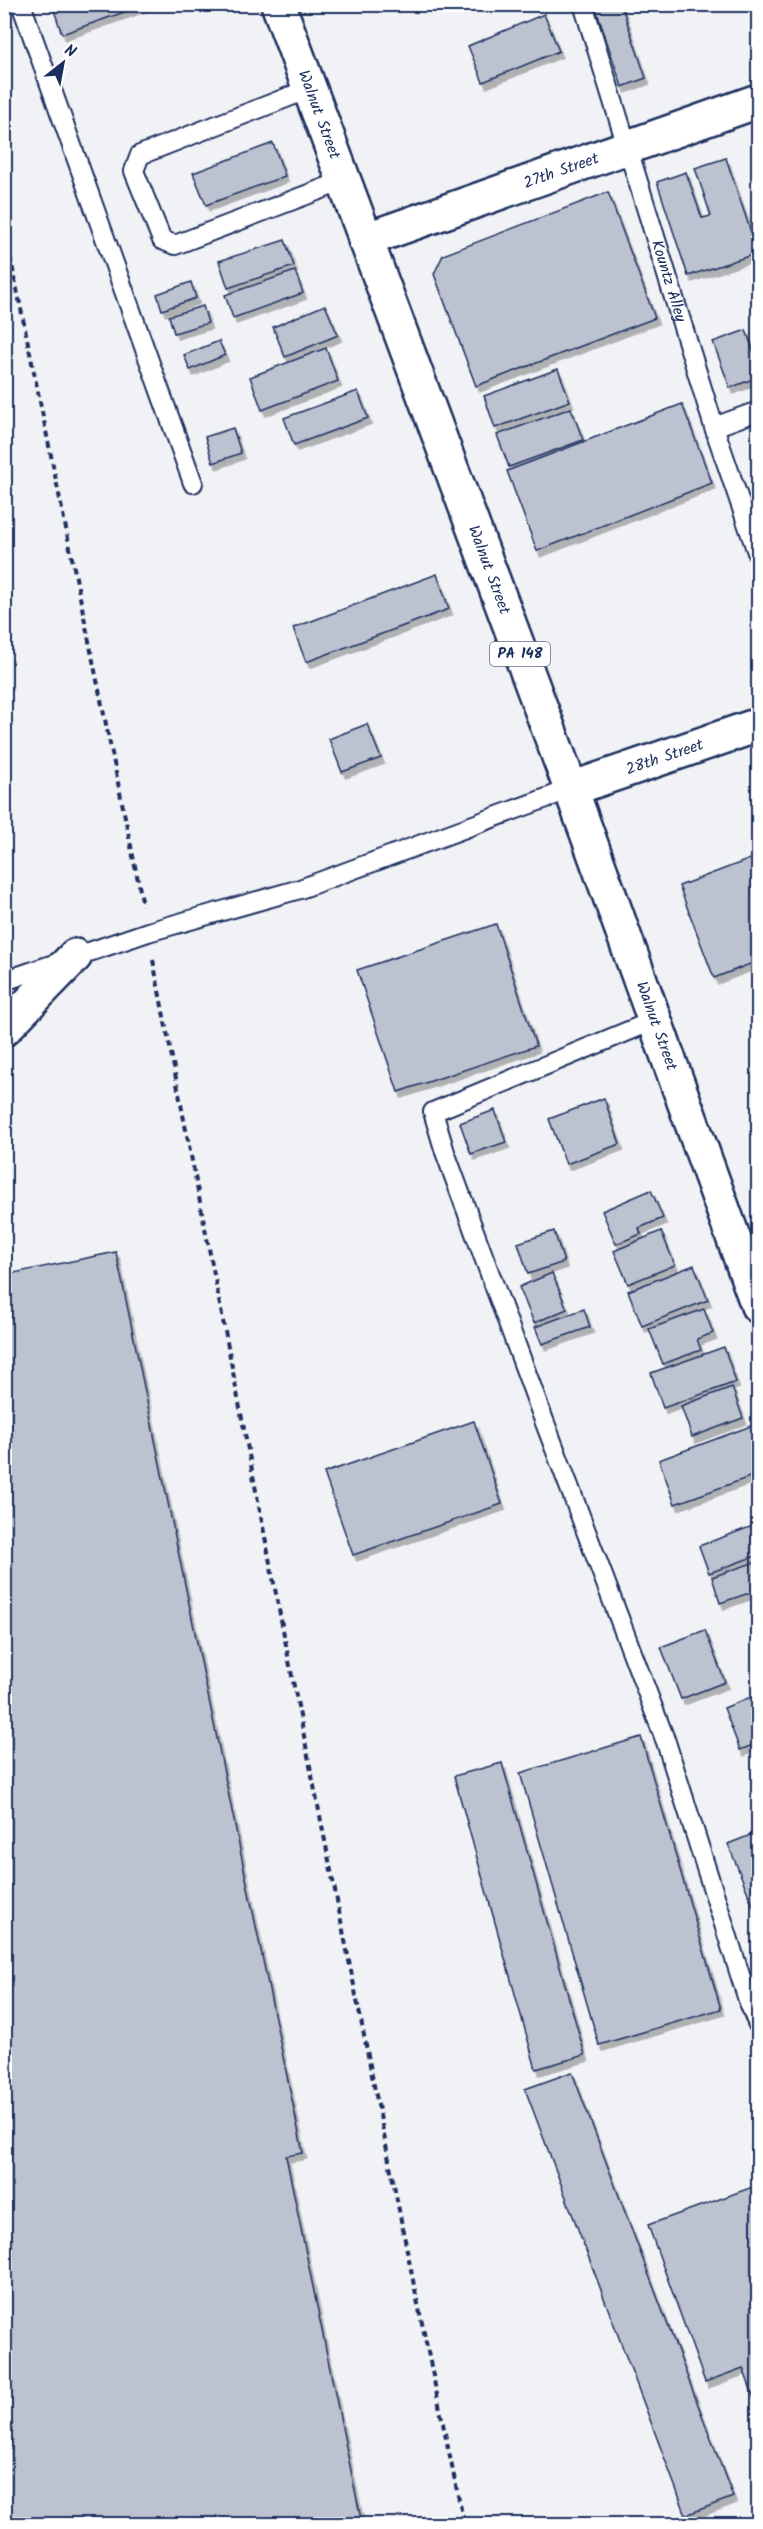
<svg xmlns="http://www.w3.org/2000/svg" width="763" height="2529" viewBox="0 0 763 2529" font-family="Kalam,sans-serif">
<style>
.building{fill:#bcc2d0;stroke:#1b2f5e;stroke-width:1.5;filter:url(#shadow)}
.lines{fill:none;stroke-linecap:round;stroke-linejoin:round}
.lane-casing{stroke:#1b2f5e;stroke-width:22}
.street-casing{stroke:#1b2f5e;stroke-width:38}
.primary-casing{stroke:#1b2f5e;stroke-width:38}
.path{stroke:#1b2f5e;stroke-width:4;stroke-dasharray:6 4.5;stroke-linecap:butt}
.lane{stroke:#fff;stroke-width:18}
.street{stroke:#fff;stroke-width:33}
.primary{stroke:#fff;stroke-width:33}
.labels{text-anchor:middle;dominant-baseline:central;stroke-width:6;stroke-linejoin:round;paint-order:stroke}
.shield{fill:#fff;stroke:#5f6d8e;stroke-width:1.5}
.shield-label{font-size:15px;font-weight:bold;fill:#1b2f5e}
.street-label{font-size:16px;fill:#1b2f5e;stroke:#fff}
</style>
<defs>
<filter id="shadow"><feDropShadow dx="3.5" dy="6" stdDeviation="0" flood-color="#0004"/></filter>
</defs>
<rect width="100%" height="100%" fill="#f1f2f5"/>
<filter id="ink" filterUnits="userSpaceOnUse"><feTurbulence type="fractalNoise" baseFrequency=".0167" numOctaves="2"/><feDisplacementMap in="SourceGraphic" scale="12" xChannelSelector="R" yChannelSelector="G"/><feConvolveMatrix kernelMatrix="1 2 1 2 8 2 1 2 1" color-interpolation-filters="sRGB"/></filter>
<g filter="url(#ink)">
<!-- building -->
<g class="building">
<path d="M52,4H147L62,34Z"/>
<path d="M609,4H621L646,78L622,87L596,9Z"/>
<path d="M544,14L559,51L483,82L468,46Z"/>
<path d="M273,143L285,176L206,205L193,173Z"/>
<path d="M726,158L758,253L688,276L657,182L686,172L702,218L711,216L695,168Z"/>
<path d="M608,192L655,318L476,386L434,274L443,255Z"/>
<path d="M285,240L294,266L228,288L219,261Z"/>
<path d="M295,271L303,293L233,318L225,295Z"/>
<path d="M191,282L196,298L162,310L157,294Z"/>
<path d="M325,305L338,335L285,357L273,327Z"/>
<path d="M203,306L208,323L174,333L169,316Z"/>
<path d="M746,330L758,364V377L730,388L713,342Z"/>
<path d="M219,341L225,355L190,370L184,355Z"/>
<path d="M326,348L338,381L262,410L250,377Z"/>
<path d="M558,369L570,401L495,428L484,396Z"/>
<path d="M358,391L368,418L294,445L284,418Z"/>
<path d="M682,404L712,483L537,551L507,471Z"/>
<path d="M571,408L583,440L509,467L497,435Z"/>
<path d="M233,428L241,453L213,463L205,437Z"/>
<path d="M437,574L449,609L306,662L293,628Z"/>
<path d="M367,724L381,758L342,772L329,739Z"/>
<path d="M758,856V961L714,978L679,886Z"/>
<path d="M496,924L536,1046L398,1092L357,970Z"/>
<path d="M604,1098L620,1144L566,1164L549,1119Z"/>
<path d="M495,1110L506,1142L471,1154L460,1123Z"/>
<path d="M651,1190L663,1218L639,1228L641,1234L616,1244L602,1211Z"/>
<path d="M554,1231L564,1262L528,1274L518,1243Z"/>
<path d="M661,1231L675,1265L628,1284L614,1251Z"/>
<path d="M116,1252L303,2153L286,2156L362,2524H4V1275Z"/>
<path d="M694,1265L708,1300L642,1326L628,1291Z"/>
<path d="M552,1273L567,1309L534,1323L519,1287Z"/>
<path d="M584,1309L590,1327L542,1344L535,1327Z"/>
<path d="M704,1309L713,1333L697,1339L701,1350L663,1364L649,1329Z"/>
<path d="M724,1347L736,1382L663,1408L651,1373Z"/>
<path d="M732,1387L743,1418L692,1437L681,1406Z"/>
<path d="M474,1421L502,1504L353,1555L324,1473Z"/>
<path d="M751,1426L758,1446V1474L675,1504L659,1460Z"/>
<path d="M758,1524V1555L709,1573L699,1546Z"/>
<path d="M758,1561V1590L720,1603L712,1577Z"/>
<path d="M705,1630L725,1682L681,1699L661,1647Z"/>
<path d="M758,1694V1743L740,1750L724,1708Z"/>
<path d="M641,1737L721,2009L599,2045L520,1773Z"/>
<path d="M502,1763L585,2055L536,2069L454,1776Z"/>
<path d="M758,1832V1912L756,1913L728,1844Z"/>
<path d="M572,2072L733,2497L686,2515L525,2089Z"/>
<path d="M758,2185V2403L756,2404L743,2368L705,2382L648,2225Z"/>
</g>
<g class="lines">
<defs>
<g id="lane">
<path d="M21,4L193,483"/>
<path id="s1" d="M583,4L714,427L758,555"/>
<path d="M309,89L140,155L134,171L162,240L175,245L343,181"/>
<path d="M714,427L758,411"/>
<path d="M4,981L148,932L300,889L571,789"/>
<path d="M655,1020L433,1112L445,1152L542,1415L666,1742L748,2000L758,2025"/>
</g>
<g id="street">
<path id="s2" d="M365,240L758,101"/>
<path id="s3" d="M571,789L758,725"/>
<path d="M4,1029L75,956"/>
</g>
<g id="primary">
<path id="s4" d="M278,4L571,789L758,1306"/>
</g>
</defs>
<!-- lane casing -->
<use href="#lane" class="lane-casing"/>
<!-- street casing -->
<use href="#street" class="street-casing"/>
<!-- primary casing -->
<use href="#primary" class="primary-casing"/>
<!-- path -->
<g class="path">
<path d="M4,226L143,905"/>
<path d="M153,960L291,1671L414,2285L464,2524"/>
</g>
<!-- lane -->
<use href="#lane" class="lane"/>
<!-- street -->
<use href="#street" class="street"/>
<!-- primary -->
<use href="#primary" class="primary"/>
</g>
</g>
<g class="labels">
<!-- shield labels -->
<rect class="shield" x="490" y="642" width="60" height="24" rx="4.5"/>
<g class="shield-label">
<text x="520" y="654">PA 148</text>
</g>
<!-- street labels -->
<g class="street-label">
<text stroke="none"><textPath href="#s4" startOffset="118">Walnut Street</textPath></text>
<text stroke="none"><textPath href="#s2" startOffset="208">27th Street</textPath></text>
<text stroke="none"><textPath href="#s1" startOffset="290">Kountz Alley</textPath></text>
<text stroke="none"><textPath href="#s4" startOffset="604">Walnut Street</textPath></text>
<text stroke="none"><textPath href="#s3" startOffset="99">28th Street</textPath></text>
<text stroke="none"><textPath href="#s4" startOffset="1090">Walnut Street</textPath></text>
</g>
</g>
<!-- margin -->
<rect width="763" height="2529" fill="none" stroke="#fff" stroke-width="24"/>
<rect x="12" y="12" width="739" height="2505" fill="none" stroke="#1b2f5e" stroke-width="2" filter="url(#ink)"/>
<!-- north arrow -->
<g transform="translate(63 63) rotate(31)" stroke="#ffffff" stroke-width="4.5" paint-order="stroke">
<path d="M0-4.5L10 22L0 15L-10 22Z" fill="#1b2f5e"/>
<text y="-9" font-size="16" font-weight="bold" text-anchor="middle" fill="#1b2f5e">N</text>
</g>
</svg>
